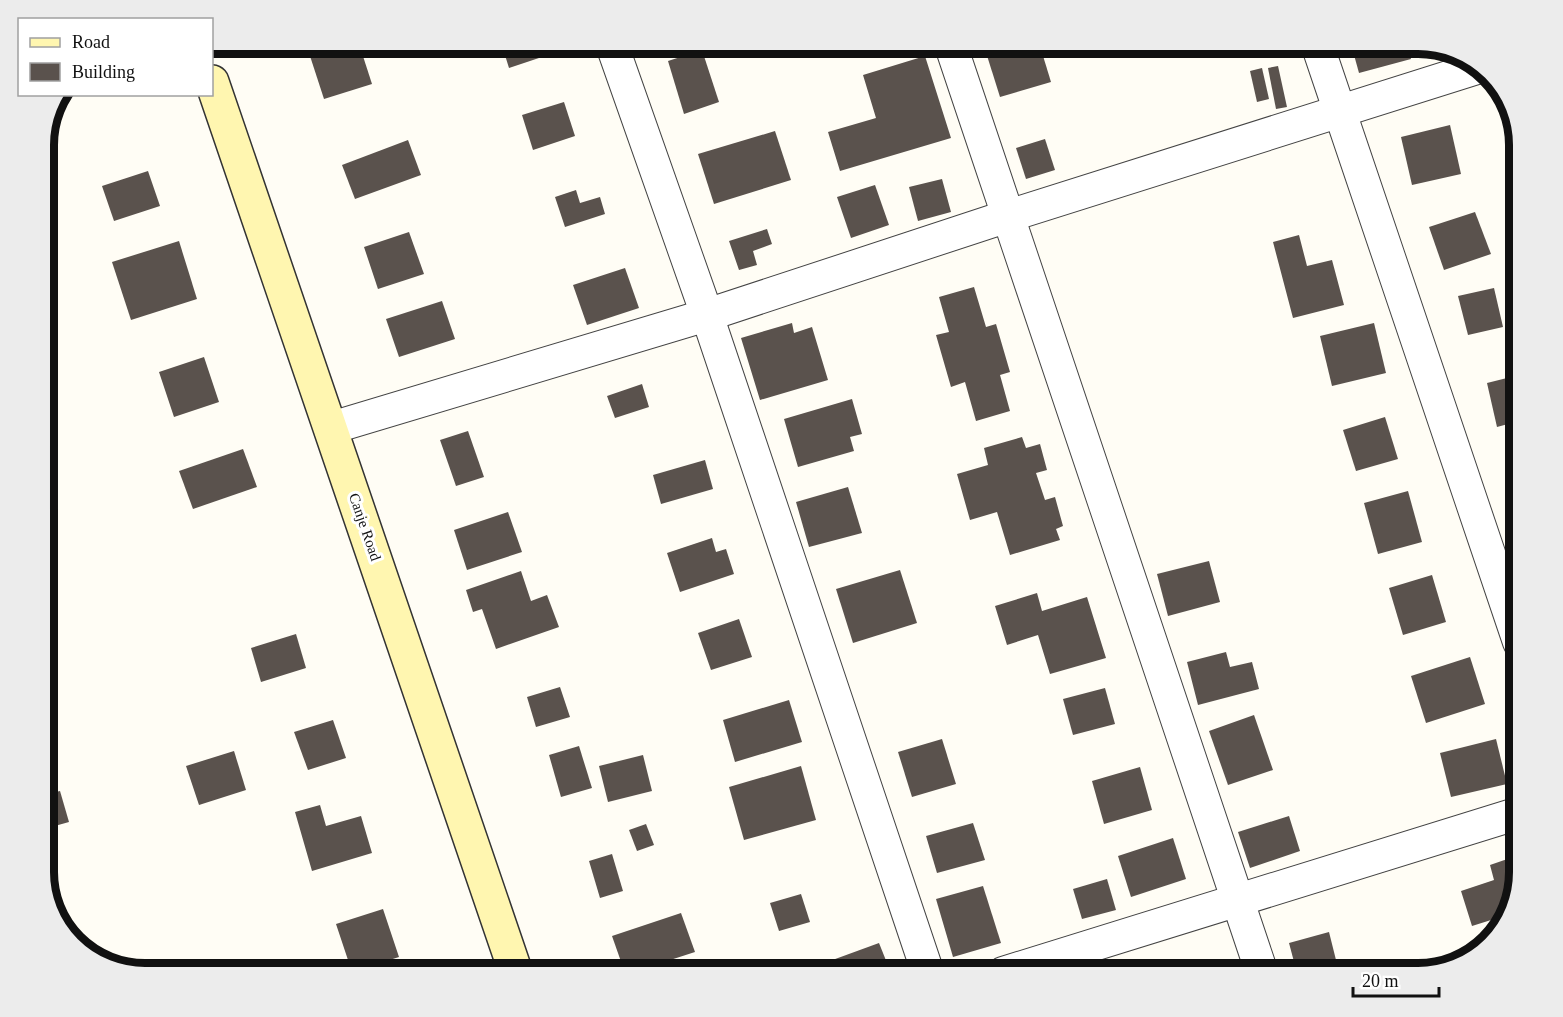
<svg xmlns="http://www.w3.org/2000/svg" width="1563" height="1017" viewBox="0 0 1563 1017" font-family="Georgia,serif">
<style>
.building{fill:#5a524d}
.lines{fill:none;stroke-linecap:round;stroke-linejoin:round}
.street-casing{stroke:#444;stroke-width:34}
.secondary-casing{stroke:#333;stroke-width:36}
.street{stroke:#fff;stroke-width:32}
.secondary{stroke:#fff6b0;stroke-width:33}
.labels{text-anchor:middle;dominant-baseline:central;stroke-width:6;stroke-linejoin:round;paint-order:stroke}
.street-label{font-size:15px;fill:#111;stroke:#fff}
.rim{fill:none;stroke:#111;stroke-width:8}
</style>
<rect width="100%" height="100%" fill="#fffdf5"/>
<!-- building -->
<g class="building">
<path d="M1351,44H1407L1411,59L1359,73Z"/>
<path d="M984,46H1040L1051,82L1000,97Z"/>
<path d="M569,48L509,68L503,49L567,48Z"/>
<path d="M330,50H361L372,84L324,99L310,56Z"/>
<path d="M702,50L719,102L684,114L668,61Z"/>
<path d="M925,56L951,138L840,171L828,132L876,118L863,75Z"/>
<path d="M1278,66L1287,107L1276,109L1268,68Z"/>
<path d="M1262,68L1269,99L1257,102L1250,71Z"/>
<path d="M564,102L575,136L533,150L522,115Z"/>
<path d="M1450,125L1461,174L1412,185L1401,137Z"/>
<path d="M775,131L791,180L714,204L698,154Z"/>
<path d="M1045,139L1055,170L1026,179L1016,148Z"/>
<path d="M408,140L421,175L355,199L342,165Z"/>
<path d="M148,171L160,206L114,221L102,186Z"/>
<path d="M942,179L951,212L918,221L909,187Z"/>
<path d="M875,185L889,225L851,238L837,197Z"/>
<path d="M576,190L580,203L600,197L605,214L565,227L555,197Z"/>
<path d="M1475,212L1491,254L1444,270L1429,227Z"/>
<path d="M767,229L772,244L753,251L757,265L739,270L729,241Z"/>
<path d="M409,232L424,274L378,289L364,247Z"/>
<path d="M1299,235L1307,266L1332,260L1344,305L1293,318L1273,242Z"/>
<path d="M179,241L197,299L131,320L112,262Z"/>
<path d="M625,268L639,308L587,325L573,285Z"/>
<path d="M974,287L986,327L996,324L1010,372L1000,375L1010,411L976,421L965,382L951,387L936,335L949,332L939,297Z"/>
<path d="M1494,288L1503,327L1468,335L1458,296Z"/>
<path d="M442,301L455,339L399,357L386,319Z"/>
<path d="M792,323L794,333L812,327L828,380L760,400L741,338Z"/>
<path d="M1374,323L1386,373L1332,386L1320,336Z"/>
<path d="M204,357L219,402L174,417L159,372Z"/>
<path d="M1519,375V421L1497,427L1487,383Z"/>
<path d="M642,384L649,407L615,418L607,396Z"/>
<path d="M852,399L862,434L850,437L854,451L798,467L784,419Z"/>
<path d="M1385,417L1398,459L1356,471L1343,430Z"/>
<path d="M468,431L484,477L456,486L440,440Z"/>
<path d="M1022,437L1026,448L1040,444L1047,470L1036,473L1045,500L1055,497L1063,526L1056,529L1060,540L1010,555L997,512L970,520L957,474L988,465L984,448Z"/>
<path d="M243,449L257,487L193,509L179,471Z"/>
<path d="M705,460L713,489L661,504L653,475Z"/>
<path d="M1519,465V514L1517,515L1505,468Z"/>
<path d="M848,487L862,533L809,547L796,502Z"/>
<path d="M1408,491L1422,542L1378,554L1364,503Z"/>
<path d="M508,512L522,552L467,570L454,530Z"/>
<path d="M712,538L716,552L726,549L734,574L680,592L667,553Z"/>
<path d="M1209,561L1220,602L1168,616L1157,574Z"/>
<path d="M900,570L917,623L853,643L836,589Z"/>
<path d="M521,571L531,601L547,595L559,627L496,649L482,609L473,612L466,590Z"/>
<path d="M1432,575L1446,622L1403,635L1389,588Z"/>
<path d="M1037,593L1042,611L1087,597L1106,658L1050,674L1038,635L1007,645L995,606Z"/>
<path d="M739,619L752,657L711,670L698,633Z"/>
<path d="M296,634L306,668L261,682L251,648Z"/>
<path d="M1226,652L1230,667L1252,662L1259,689L1198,705L1187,662Z"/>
<path d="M1470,657L1485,704L1426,723L1411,676Z"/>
<path d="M560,687L570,717L536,727L527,697Z"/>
<path d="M1105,688L1115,724L1073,735L1063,699Z"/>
<path d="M789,700L802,742L735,762L723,720Z"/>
<path d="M44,712L52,735L44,737Z"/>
<path d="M1254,715L1273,770L1228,785L1209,731Z"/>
<path d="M333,720L346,758L308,770L294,732Z"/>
<path d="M942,739L956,784L912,797L898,752Z"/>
<path d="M1496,739L1507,784L1451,797L1440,753Z"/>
<path d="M579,746L592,788L561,797L549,755Z"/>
<path d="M234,751L246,790L199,805L186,766Z"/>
<path d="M643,755L652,791L608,802L599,766Z"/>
<path d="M801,766L816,820L744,840L729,787Z"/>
<path d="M1140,767L1152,810L1104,824L1092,781Z"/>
<path d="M60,791L69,822L44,829V795Z"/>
<path d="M320,805L326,826L361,816L372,853L312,871L295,812Z"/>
<path d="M1289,816L1300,851L1250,868L1238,832Z"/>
<path d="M973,823L985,860L937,873L926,836Z"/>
<path d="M646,824L654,845L637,851L629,830Z"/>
<path d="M1173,838L1186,879L1131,897L1118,856Z"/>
<path d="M612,854L623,891L600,898L589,861Z"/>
<path d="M1519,855V872L1507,915L1472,926L1461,891L1494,880L1490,865Z"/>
<path d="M1107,879L1116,910L1082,919L1073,889Z"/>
<path d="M983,886L1001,943L953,957L936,899Z"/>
<path d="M801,894L810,922L779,931L770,903Z"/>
<path d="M383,909L399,957L352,972L336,924Z"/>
<path d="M681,913L695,952L630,973H625L612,936Z"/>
<path d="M1329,932L1338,968L1318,973H1297L1289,943Z"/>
<path d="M879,943L891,973H831L827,962Z"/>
<path d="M101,950L105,962L87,954Z"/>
<path d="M1207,961L1211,973H1166Z"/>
</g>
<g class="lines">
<defs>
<g id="street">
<path d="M1317,44L1519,642"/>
<path d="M951,46L1262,973"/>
<path d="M613,48L707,315L928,973"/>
<path d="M331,428L707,315L1008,216L1480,67"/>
<path d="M1003,973L1519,813"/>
</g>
<path id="secondary" d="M212,82L516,973"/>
</defs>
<!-- street casing -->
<use href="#street" class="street-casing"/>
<!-- secondary casing -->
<use href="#secondary" class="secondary-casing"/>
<!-- street -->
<use href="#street" class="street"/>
<!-- secondary -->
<use href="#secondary" class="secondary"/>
</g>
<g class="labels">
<!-- street labels -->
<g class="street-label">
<text transform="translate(365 527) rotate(71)">Canje Road</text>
</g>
</g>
<!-- crop -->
<path d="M0 0H1563V1017H0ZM145 54H1418A91 91 0 0 1 1509 145V872A91 91 0 0 1 1418 963H145A91 91 0 0 1 54 872V145A91 91 0 0 1 145 54Z" fill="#ececec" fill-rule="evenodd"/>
<path class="rim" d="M145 54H1418A91 91 0 0 1 1509 145V872A91 91 0 0 1 1418 963H145A91 91 0 0 1 54 872V145A91 91 0 0 1 145 54Z"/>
<!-- legend -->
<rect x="18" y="18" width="195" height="78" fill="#ffffff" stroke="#a0a0a0" stroke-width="1.5"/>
<rect x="30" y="38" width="30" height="9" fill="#fff6b0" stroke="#a0a0a0" stroke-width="1.5"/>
<text x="72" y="48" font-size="18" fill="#111111">Road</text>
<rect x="30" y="63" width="30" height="18" fill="#5a524d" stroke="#a0a0a0" stroke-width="1.5"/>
<text x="72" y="78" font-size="18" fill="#111111">Building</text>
<!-- scale -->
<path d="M1353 987v9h86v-9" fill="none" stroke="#111111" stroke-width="3"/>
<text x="1362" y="987" font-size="18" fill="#111111" stroke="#ffffff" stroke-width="4.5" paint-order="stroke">20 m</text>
</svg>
